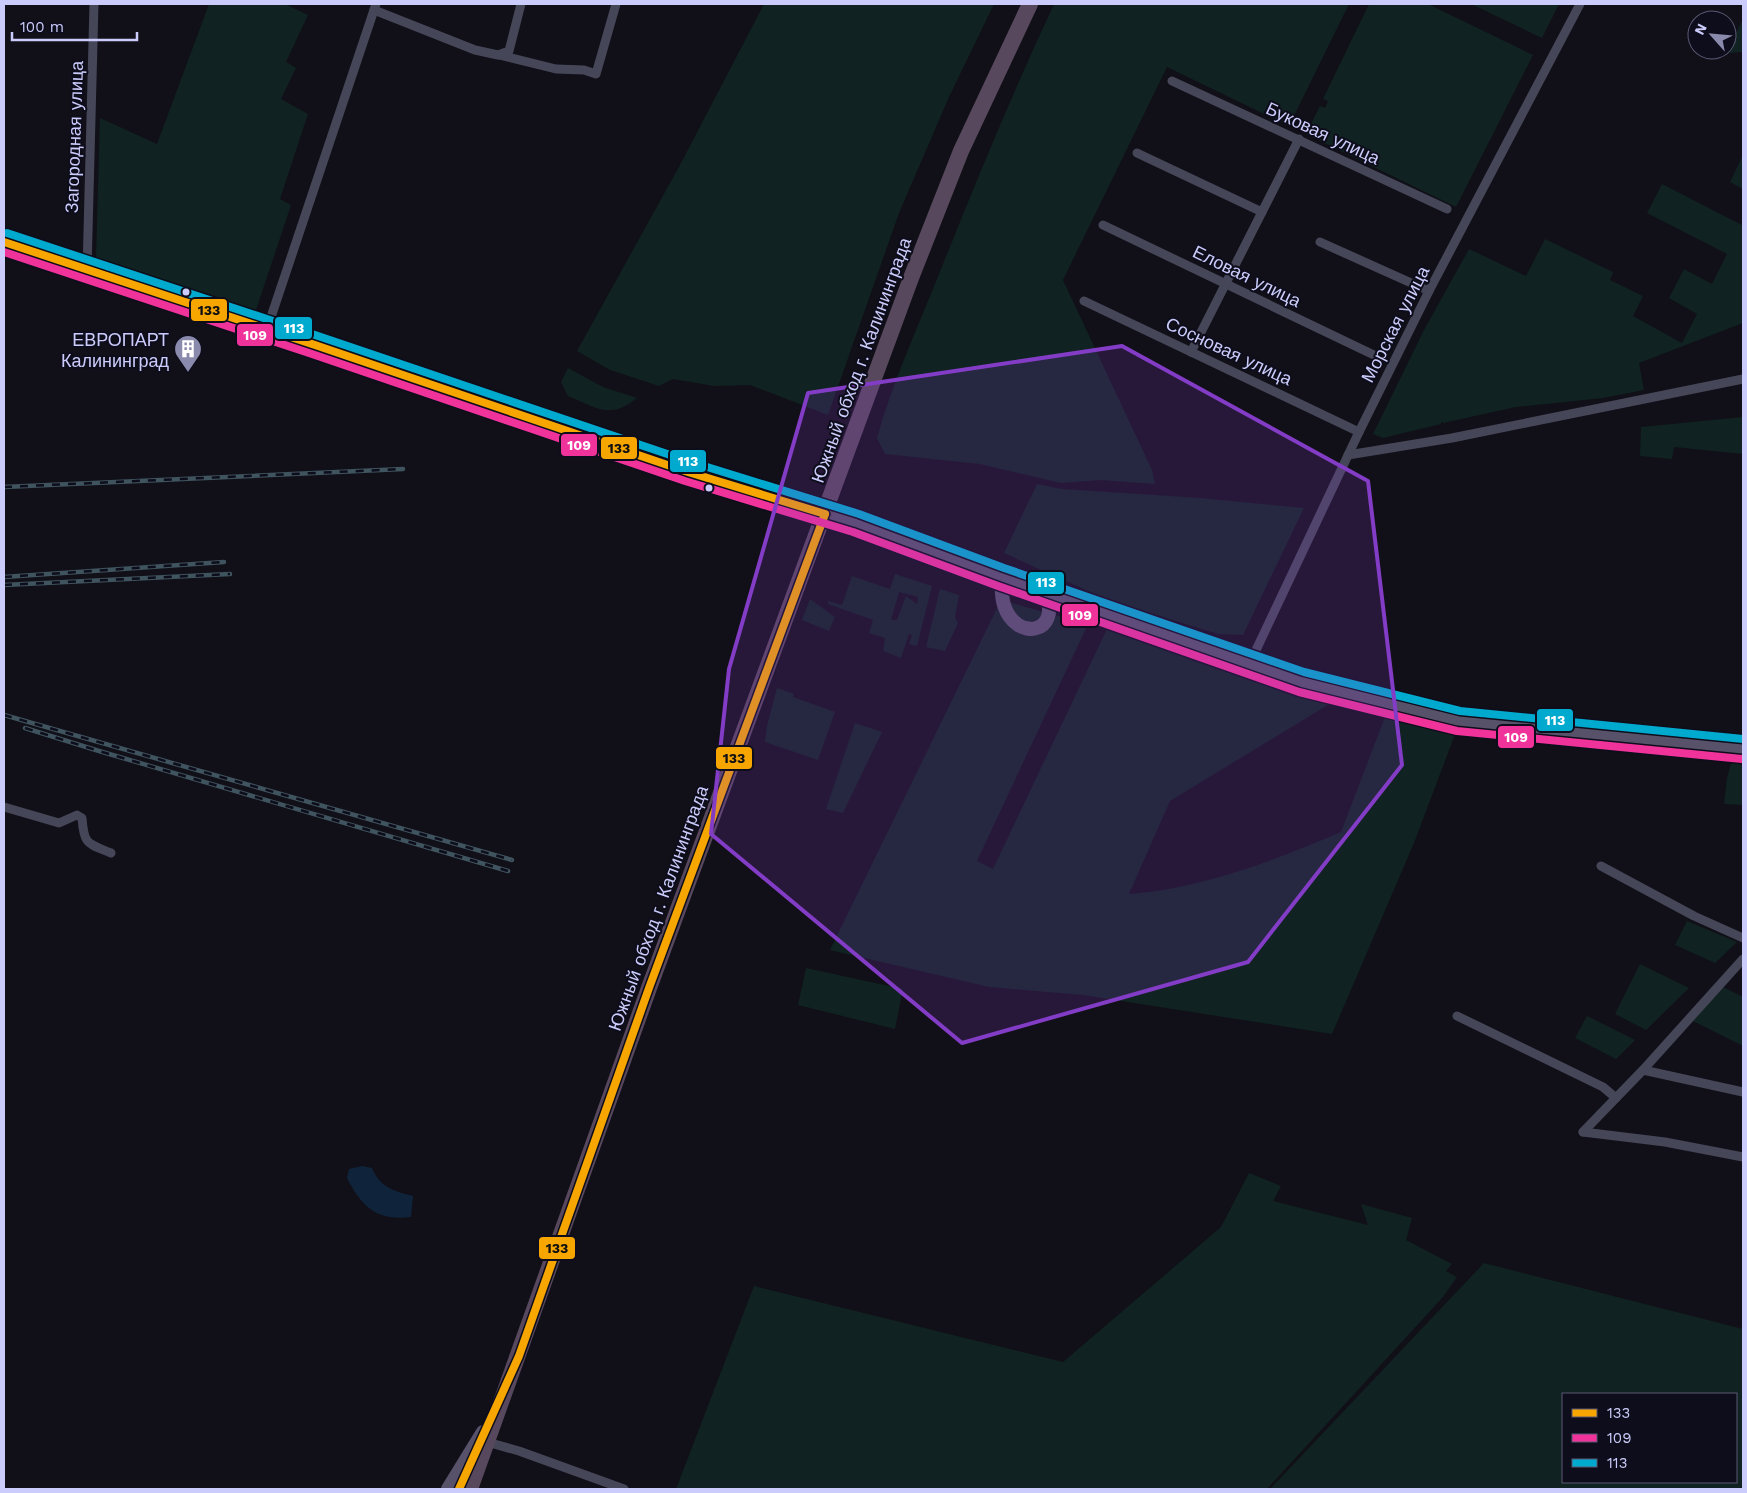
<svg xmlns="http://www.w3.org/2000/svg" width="1747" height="1493" viewBox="0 0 1747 1493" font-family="'Work Sans',sans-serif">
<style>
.green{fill:#102221;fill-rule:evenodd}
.water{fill:#0f243a}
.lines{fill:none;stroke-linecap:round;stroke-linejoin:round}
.street{stroke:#454658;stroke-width:9}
.primary{stroke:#58516a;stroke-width:14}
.highway{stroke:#58485d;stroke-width:16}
.rail-casing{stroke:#3f545e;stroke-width:4.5}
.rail{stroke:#0e0d1b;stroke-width:2.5;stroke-dasharray:8;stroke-linecap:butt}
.bus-1-casing{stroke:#0e0d1b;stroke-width:11}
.bus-2-casing{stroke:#0e0d1b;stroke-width:11}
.bus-3-casing{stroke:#0e0d1b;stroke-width:11}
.bus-1{stroke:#f7a600;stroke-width:8}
.bus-2{stroke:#ef339a;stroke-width:8}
.bus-3{stroke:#00a9ce;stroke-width:8}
.marked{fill:#833cc5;fill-opacity:0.2;stroke:#833cc5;stroke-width:4;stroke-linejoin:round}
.bus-dot{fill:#cbccfb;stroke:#0e0d1b;stroke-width:2}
.labels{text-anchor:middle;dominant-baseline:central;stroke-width:4;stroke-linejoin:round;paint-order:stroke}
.street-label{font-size:18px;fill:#cbccfb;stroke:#0e0d1b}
.poi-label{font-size:18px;fill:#cbccfb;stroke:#0e0d1b;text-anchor:end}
.line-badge{stroke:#0e0d1b;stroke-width:2}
.badge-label{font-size:14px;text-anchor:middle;font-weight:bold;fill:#fff}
.pale-badge-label{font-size:14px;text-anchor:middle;font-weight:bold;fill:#111}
</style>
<rect width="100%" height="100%" fill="#111018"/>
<!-- green -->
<g class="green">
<path d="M209,4H285L308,15L286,62L296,68L281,99L308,114L280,199L291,205L256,310L96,258L100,118L157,144Z"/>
<path d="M764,4H994L949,97L899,213L828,415L750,385L714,386L673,379L659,386L610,370L577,351L680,165Z"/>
<path d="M1054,4H1349L1289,126L1167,67L1063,280L1152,470L1155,484L1101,480L1061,483L980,464L885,454L877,438C892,384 916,331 937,279C974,186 1012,94 1054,4Z"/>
<path d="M1369,4H1428L1533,55L1456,207L1306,134L1320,106L1325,108L1328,101L1323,99Z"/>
<path d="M1471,4H1559L1542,38Z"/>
<path d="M1743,19V52L1726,53Z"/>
<path d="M1743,155V189L1730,182Z"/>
<path d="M1662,184L1742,225L1743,223V323L1639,363L1644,390L1603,398L1516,407L1443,423V422H1441V424L1383,438L1373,434L1424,330L1469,249L1526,276L1545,239L1613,272L1610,280L1643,296L1633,316L1682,343L1697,314L1669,298L1684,269L1712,284L1727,254L1647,213Z"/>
<path d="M568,368L603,387L637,398C610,420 597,408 568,396L561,382Z"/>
<path d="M1743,417V454L1674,447L1672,459L1640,456L1641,427Z"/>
<path d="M1037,484L1062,489L1200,498L1304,508L1243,635L1218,634L1108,600L1004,553Z"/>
<path d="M895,574L932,586L917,646L909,644L912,635L909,634L901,658L883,651L885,638L869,633L873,620L828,604V601L842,605L852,576L890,589ZM899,592L918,597L917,604L906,596L897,620H891Z"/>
<path d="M940,589L959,595L955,617L958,623L945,651L926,647Z"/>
<path d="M810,599L835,617L829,631L802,620Z"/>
<path d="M1001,600L1088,624L977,861L993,869L1107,629L1331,703L1170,801L1129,894C1204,888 1272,861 1341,832L1385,717L1457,729L1414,843L1332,1034L1083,995L989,987L830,950Z"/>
<path d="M777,688L794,694L793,697L835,712L818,760L765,742L767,726Z"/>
<path d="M855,723L882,732L843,813L826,809Z"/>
<path d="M1732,760L1743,761V805L1724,804L1727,778Z"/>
<path d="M1687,921L1737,942L1715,963L1675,945Z"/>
<path d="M1640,964L1689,988L1646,1030L1615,1014Z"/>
<path d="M806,968L903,989L895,1029L798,1005Z"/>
<path d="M1723,987L1743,997V1046L1691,1020Z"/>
<path d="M1587,1016L1635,1040L1616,1059L1575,1038Z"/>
<path d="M1249,1173L1281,1186L1273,1201L1368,1225L1361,1204L1412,1218L1406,1240L1452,1264L1446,1271L1457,1277L1443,1297L1267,1489H676L754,1286L1063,1362L1221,1227Z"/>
<path d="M1484,1263L1743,1329V1489H1270ZM1563,1394H1736V1482H1563Z"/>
</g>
<!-- water -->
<path class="water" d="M362,1166L372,1168C380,1187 393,1191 413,1196L411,1217C376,1221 362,1207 347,1178L349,1169Z"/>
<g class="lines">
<!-- street -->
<g class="street">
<path d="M374,10L475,50L498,55L509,51L521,4"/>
<path d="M499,55L556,69L584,70L596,74L616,4"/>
<path d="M1172,81L1447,209"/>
<path d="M1137,153L1262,212"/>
<path d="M1103,225L1376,356"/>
<path d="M1320,242L1429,291"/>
<path d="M87,270L94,4"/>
<path d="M1084,301L1359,432"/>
<path d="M267,329L376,4"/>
<path d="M1191,352L1299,139"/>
<path d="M1348,455L1452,438L1743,379"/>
<path d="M1249,665L1359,432L1429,291L1580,4"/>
<path d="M4,807L59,823L77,815L82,818C84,845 87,843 111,853"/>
<path d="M1601,866L1694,916L1743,938"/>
<path d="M1457,1016L1603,1087L1616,1098"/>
<path d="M1643,1070L1743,1092"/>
<path d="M1583,1132L1643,1070L1743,959"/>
<path d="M1583,1132L1665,1142L1743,1157"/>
<path d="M487,1442L519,1451L624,1489"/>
</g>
<!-- primary -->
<g class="primary">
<path d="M4,242L315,345L688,472L856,523L1001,577L1301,682L1458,721L1743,749"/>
<path d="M1001,577C1002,586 1001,596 1004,605C1016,643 1063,633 1045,593"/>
<path d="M448,1489L483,1432"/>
</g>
<!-- highway -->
<path class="highway" d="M470,1489L649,988L911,278L961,151L1030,4"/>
<defs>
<g id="rail">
<path d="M4,487L403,469"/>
<path d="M4,577L224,562"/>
<path d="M4,585L230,574"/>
<path d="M4,715L512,860"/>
<path d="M25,728L99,751L508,871"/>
</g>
</defs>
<!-- rail casing -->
<use href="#rail" class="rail-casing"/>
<!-- rail -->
<use href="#rail" class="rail"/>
<defs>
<g id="bus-1">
<path d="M4,242L315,345L688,472L825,514"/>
<path d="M459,1489L519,1356L649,988L825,514"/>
</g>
<path id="bus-2" d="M4,252L312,354L685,481L853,532L998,586L1299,692L1457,731L1742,759"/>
<path id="bus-3" d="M7,233L318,336L691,462L859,514L1004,568L1304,672L1460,711L1743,739"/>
</defs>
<!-- bus-1 casing -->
<use href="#bus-1" class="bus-1-casing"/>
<!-- bus-2 casing -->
<use href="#bus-2" class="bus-2-casing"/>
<!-- bus-3 casing -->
<use href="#bus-3" class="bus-3-casing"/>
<!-- bus-1 -->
<use href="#bus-1" class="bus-1"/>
<!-- bus-2 -->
<use href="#bus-2" class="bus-2"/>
<!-- bus-3 -->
<use href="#bus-3" class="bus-3"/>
</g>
<!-- marked area -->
<path class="marked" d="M1122,346L1368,481L1402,765L1248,962L962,1043L711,834L729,669L808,393Z"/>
<!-- icons -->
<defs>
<symbol id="building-pin" viewBox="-11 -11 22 30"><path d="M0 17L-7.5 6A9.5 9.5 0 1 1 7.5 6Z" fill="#8a8aac" stroke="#0e0d1b"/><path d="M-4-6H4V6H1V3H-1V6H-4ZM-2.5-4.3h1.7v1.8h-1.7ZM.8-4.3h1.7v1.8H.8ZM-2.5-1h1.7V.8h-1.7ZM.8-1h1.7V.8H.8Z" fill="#fff"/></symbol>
</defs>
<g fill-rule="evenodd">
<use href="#building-pin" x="172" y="333" width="32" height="43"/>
</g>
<!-- markers -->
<g class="bus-dot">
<circle cx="186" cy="292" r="4.5"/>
<circle cx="709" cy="488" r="4.5"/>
</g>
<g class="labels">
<!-- street labels -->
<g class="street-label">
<text transform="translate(1323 133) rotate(25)">Буковая улица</text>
<text transform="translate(74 137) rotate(-88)">Загородная улица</text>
<text transform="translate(1247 276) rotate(26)">Еловая улица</text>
<text transform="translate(1395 324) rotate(-63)">Морская улица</text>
<text transform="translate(1229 351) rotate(25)">Сосновая улица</text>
<text transform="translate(861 360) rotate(-70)">Южный обход г. Калининграда</text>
<text transform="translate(658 908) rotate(-70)">Южный обход г. Калининграда</text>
</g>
<!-- poi labels -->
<g class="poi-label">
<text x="169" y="339">ЕВРОПАРТ<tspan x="169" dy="21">Калининград</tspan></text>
</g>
</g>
<g class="line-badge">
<rect x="190" y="298" width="38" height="24" rx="5" fill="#f7a600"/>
<rect x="274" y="316" width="39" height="24" rx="5" fill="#00a9ce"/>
<rect x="236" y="323" width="38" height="24" rx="5" fill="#ef339a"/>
<rect x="560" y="433" width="38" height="24" rx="5" fill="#ef339a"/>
<rect x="600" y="436" width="38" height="24" rx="5" fill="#f7a600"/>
<rect x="669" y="449" width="38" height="24" rx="5" fill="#00a9ce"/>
<rect x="1027" y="571" width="38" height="24" rx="5" fill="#00a9ce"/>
<rect x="1061" y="603" width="38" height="24" rx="5" fill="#ef339a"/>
<rect x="1536" y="708" width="38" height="24" rx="5" fill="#00a9ce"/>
<rect x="1497" y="725" width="38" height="24" rx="5" fill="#ef339a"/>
<rect x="715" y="746" width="38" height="24" rx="5" fill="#f7a600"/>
<rect x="538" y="1236" width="38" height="24" rx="5" fill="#f7a600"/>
</g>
<g class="badge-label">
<text x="294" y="333">113</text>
<text x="255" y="340">109</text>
<text x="579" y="450">109</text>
<text x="688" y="466">113</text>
<text x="1046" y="587">113</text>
<text x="1080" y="620">109</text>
<text x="1555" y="725">113</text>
<text x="1516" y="742">109</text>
</g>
<g class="pale-badge-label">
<text x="209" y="315">133</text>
<text x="619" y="453">133</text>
<text x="734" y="763">133</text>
<text x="557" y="1253">133</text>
</g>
<!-- border -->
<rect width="1747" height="1493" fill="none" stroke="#cbccfb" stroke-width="10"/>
<!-- legend -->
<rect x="1562" y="1393" width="175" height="90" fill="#0e0d1b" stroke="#5a5975"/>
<rect x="1572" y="1409" width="25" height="8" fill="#f7a600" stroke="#5a5975"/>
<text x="1607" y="1418" font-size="15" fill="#cbccfb">133</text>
<rect x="1572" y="1434" width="25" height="8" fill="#ef339a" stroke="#5a5975"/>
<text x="1607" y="1443" font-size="15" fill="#cbccfb">109</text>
<rect x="1572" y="1459" width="25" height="8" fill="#00a9ce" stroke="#5a5975"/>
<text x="1607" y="1468" font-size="15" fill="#cbccfb">113</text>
<!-- north arrow -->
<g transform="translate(1712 35) rotate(297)"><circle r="24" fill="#0e0d1b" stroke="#5a5975"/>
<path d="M0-4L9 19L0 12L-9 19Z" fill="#8a8aac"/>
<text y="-8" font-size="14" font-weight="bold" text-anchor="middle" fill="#cbccfb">N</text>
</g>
<!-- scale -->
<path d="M12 32v8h125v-8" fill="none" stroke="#cbccfb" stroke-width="2.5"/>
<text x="20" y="32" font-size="15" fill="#cbccfb" stroke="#0e0d1b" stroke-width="4" paint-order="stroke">100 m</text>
</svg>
